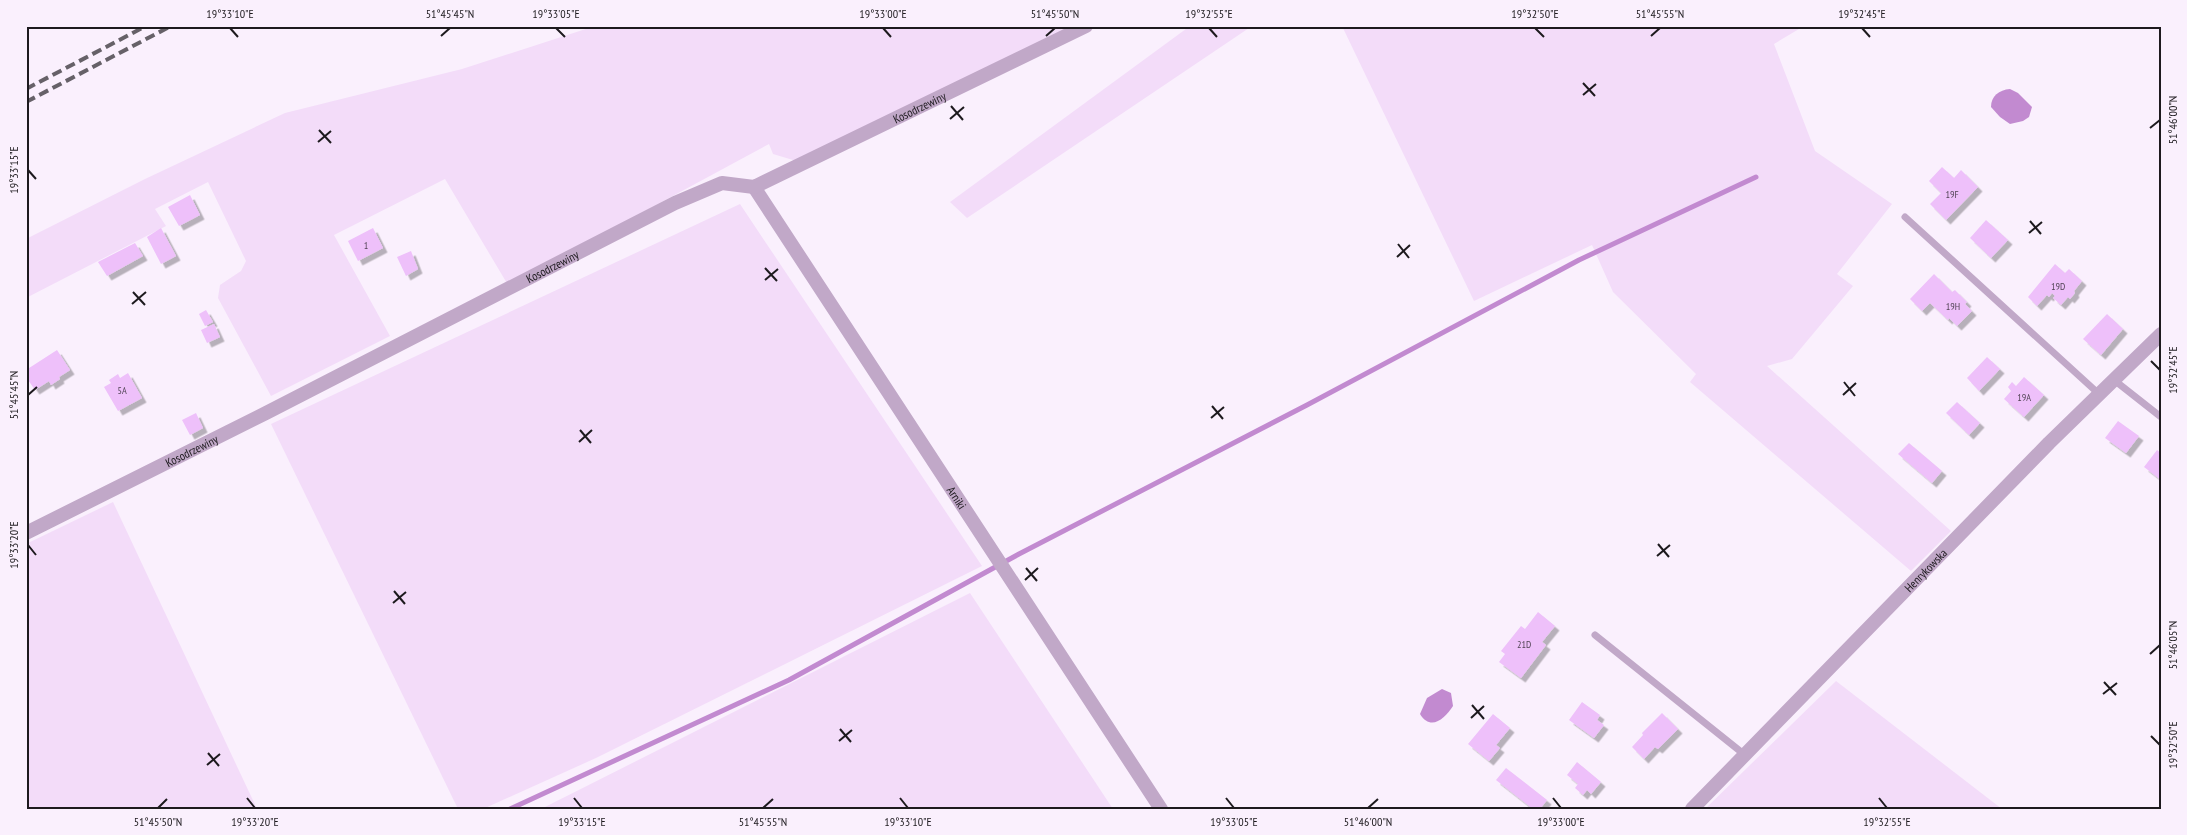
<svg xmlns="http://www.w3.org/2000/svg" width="2187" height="835" viewBox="0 0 2187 835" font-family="'PT Sans Narrow',sans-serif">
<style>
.green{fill:#f3dcf9}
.water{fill:#c28ad0}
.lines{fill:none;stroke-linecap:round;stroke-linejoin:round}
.stream{stroke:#c28ad0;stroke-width:5}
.building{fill:#eec0fa;filter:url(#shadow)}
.lane{stroke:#c1a8c8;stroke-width:7}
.street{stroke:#c1a8c8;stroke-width:14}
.rail{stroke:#666168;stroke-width:4;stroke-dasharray:10 5;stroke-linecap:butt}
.ticks{fill:none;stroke:#1d1a1e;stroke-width:2}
.labels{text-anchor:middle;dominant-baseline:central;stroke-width:4;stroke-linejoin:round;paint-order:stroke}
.number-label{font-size:10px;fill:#514455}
.street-label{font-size:12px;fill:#1d1a1e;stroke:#faf0fd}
.neatline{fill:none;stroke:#1d1a1e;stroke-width:2}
.ticks-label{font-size:12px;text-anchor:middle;fill:#1d1a1e}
</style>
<defs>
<filter id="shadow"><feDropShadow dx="4.5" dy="4.5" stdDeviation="0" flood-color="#0004"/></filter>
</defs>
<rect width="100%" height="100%" fill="#faf0fd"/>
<!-- green -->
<g class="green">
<path d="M595,26H1086L803,163L773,154L769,144L508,285L445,179L334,235L390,336L271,396L218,298L220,285L241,271L246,261L208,182L155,209L166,226L26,298V239L145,179L285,113L462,69Z"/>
<path d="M1190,26H1252L967,218L950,202Z"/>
<path d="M1342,26H1804L1774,44L1815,151L1892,204L1837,274L1853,286L1792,359L1767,366L1951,531L1911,571L1690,382L1696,374L1613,292L1592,245L1474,301Z"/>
<path d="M740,204L982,566L596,758L483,809H458L271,424Z"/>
<path d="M113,502L257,809H26V544Z"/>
<path d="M970,593L1113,809H541Z"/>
<path d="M1836,681L2002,809H1705Z"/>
</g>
<!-- water -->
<g class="water">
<path d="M2010,89L2018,93L2032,107L2029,117L2023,121L2010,124L2000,117L1991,107C1991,96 1999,90 2010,89Z"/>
<path d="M1442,689L1451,693L1453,706C1445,718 1431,732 1420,714L1427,698Z"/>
</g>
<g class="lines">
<!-- stream -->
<path class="stream" d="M510,809L789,680L1019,554L1307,405L1579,260L1756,177"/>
</g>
<!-- building -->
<g class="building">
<path d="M1942,167L1954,178L1961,170L1978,187L1946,220L1930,204L1941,193L1929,181Z"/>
<path d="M190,195L200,215L179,226L168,207Z"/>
<path d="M1986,220L2008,240L1991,258L1970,238Z"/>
<path d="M161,228L176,256L161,264L147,237Z"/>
<path d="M373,228L383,248L358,261L348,241Z"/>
<path d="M135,243L143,256L107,276L98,262Z"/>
<path d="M411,251L418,269L406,276L397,257Z"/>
<path d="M2055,264L2065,273L2069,269L2082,281L2074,291L2075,293L2070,299L2068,297L2061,305L2053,298L2055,296L2052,293L2049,297L2047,295L2037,306L2028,297Z"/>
<path d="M1934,274L1952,292L1955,290L1967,302L1965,304L1972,311L1957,326L1949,318L1948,320L1930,303L1922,311L1910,299Z"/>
<path d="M206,310L213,322L205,326L199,314Z"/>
<path d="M2107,314L2123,329L2101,355L2083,339Z"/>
<path d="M214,324L220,337L207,343L201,330Z"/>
<path d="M57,350L70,370L59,377L60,379L51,385L49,381L35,390L26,377V370Z"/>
<path d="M1987,357L2000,369L1979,391L1967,378Z"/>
<path d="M128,373L142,398L118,411L104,387L111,383L109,380L118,374L120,378Z"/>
<path d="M2024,377L2044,395L2024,417L2004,399L2011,391L2008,387L2012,382L2016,386Z"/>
<path d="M1957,402L1980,423L1969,435L1946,413Z"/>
<path d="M196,413L203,428L190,435L182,420Z"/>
<path d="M2118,421L2139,436L2126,453L2105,438Z"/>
<path d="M1909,443L1942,471L1932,483L1898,454Z"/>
<path d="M2157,450L2161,453V480L2144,467Z"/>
<path d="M1538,612L1555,626L1542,642L1546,645L1521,678L1499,662L1505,654L1501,651L1521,626L1525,629Z"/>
<path d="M1582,702L1600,715L1597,720L1604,725L1594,738L1569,720Z"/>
<path d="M1662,713L1678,729L1658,749L1655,747L1644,759L1632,747L1643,735L1642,733Z"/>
<path d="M1493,714L1510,728L1496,745L1500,748L1489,761L1468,744Z"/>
<path d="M1577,762L1601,782L1591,794L1587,790L1583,795L1575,788L1578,784L1567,775Z"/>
<path d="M1506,768L1547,800L1540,809H1533L1496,780Z"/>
</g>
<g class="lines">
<!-- lane -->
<g class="lane">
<path d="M1905,217L2099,394"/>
<path d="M2114,380L2161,417"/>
<path d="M1595,635L1745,755"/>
</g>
<!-- street -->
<g class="street">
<path id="s1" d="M754,187L1161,809"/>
<path id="s2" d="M26,533L266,413L675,203L722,183L754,187L1086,26"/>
<path id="s3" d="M1692,809L2049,443L2161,334"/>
</g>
<!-- rail -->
<g class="rail">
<path d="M26,89L146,26"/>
<path d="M26,102L171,26"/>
</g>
</g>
<!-- ticks -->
<path class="ticks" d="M230,28L238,37M556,28L565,37M883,28L891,37M1209,28L1217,37M1535,28L1544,37M1862,28L1870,37M441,36L450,28M1046,36L1055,28M1651,36L1660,28M1583,83L1595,96M1583,95L1596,84M951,106L963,120M950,119L964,107M2150,128L2160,120M319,130L331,143M318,142L331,131M28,170L36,179M2030,221L2041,234M2029,233L2042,222M1398,244L1409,258M1397,257L1410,245M765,268L777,281M765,280L778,269M133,292L145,305M132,304L146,292M2151,361L2160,370M1844,382L1855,396M28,395L37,387M1843,395L1856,383M1212,406L1223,419M1211,418L1224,407M580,430L591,443M579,442L592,430M1658,544L1669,557M28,545L36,555M1657,556L1670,545M1026,568L1037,581M1025,580L1038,568M394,591L405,604M393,603L406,592M2150,654L2160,645M2104,682L2116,695M2103,694L2117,683M1472,705L1484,719M1471,718L1484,706M840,729L851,742M2151,736L2160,745M839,741L852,730M208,753L219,766M207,765L220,754M247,798L255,808M574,798L582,808M900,798L908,808M1226,798L1234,808M1553,798L1561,808M1879,798L1887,808M158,808L167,799M763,808L773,799M1368,808L1378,799"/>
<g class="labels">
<!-- number labels -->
<g class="number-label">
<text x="1952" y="194">19F</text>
<text x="366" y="245">1</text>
<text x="2058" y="286">19D</text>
<text x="1953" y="306">19H</text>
<text x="122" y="390">5A</text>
<text x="2024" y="397">19A</text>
<text x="1524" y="644">21D</text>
</g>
<!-- street labels -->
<g class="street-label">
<text stroke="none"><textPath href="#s2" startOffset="995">Kosodrzewiny</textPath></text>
<text stroke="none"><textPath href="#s2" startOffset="590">Kosodrzewiny</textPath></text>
<text stroke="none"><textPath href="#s2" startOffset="185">Kosodrzewiny</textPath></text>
<text stroke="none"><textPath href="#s1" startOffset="371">Arniki</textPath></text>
<text stroke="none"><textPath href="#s3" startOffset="334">Henrykowska</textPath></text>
</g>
</g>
<!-- border -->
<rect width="2187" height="835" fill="none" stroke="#faf0fd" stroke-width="55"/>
<rect x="28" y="28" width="2132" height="780" class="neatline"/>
<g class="ticks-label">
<text x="230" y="18">19°33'10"E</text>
<text x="450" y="18">51°45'45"N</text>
<text x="556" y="18">19°33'05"E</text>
<text x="883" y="18">19°33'00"E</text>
<text x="1055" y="18">51°45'50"N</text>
<text x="1209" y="18">19°32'55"E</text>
<text x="1535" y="18">19°32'50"E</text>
<text x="1660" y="18">51°45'55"N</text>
<text x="1862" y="18">19°32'45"E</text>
<text transform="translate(2173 120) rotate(-90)" y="4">51°46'00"N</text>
<text transform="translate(14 170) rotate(-90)" y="4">19°33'15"E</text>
<text transform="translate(2173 370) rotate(-90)" y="4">19°32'45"E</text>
<text transform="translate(14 395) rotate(-90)" y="4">51°45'45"N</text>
<text transform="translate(14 545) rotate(-90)" y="4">19°33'20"E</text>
<text transform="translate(2173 645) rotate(-90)" y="4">51°46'05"N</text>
<text transform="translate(2173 745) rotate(-90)" y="4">19°32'50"E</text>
<text x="158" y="826">51°45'50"N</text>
<text x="255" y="826">19°33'20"E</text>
<text x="582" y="826">19°33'15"E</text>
<text x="763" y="826">51°45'55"N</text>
<text x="908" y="826">19°33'10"E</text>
<text x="1234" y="826">19°33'05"E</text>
<text x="1368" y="826">51°46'00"N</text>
<text x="1561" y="826">19°33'00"E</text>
<text x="1887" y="826">19°32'55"E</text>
</g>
</svg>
